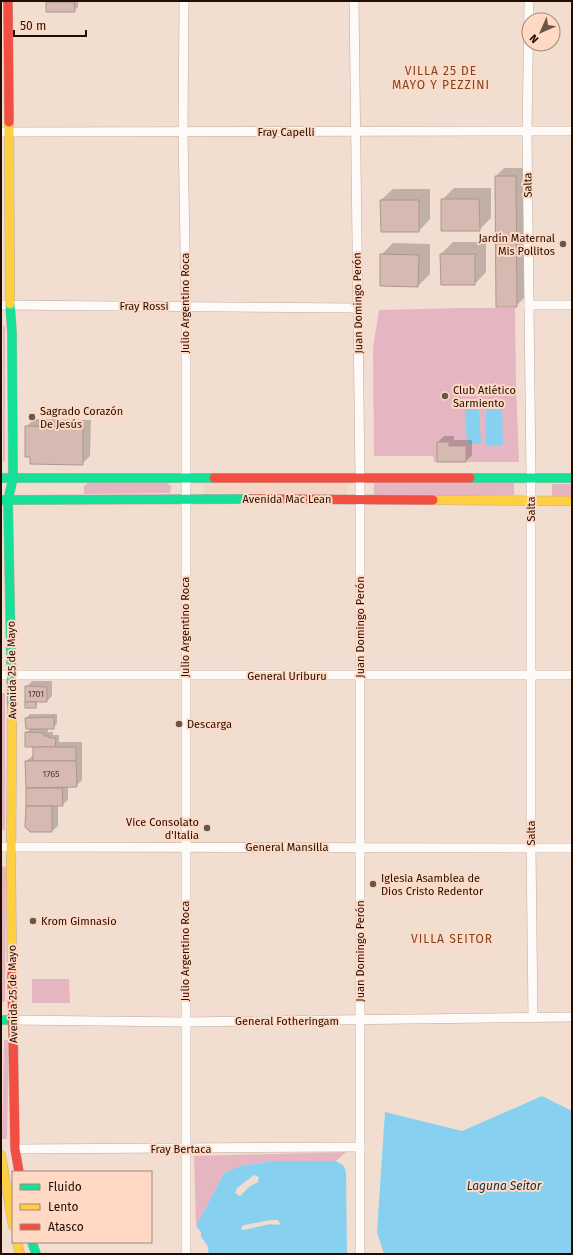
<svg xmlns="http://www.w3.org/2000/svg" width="573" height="1255" viewBox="0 0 573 1255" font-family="'Fira Sans',sans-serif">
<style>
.built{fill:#f4d4c2}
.green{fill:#e5b6c2}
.water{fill:#88d0f0;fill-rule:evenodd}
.shadow{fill:#0003}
.building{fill:#d6bab1;stroke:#ac978f}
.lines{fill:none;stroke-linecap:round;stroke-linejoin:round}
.street-casing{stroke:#c0aca0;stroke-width:10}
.fast-casing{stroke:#c0aca0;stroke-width:10}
.slow-casing{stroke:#c0aca0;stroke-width:10}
.jam-casing{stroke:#c0aca0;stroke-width:10}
.street{stroke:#fdfaf8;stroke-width:9}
.fast{stroke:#16e098;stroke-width:9}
.slow{stroke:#ffcf43;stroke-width:9}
.jam{stroke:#f24e42;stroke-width:9}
.poi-dot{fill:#6b564a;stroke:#ffd9c4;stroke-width:1.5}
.labels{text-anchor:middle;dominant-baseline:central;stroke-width:4;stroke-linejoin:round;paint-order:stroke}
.number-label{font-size:9px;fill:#4f382e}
.street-label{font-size:11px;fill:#220d02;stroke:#ffd9c4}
.poi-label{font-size:11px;fill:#220d02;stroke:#ffd9c4;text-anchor:start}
.neighbourhood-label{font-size:12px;letter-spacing:1px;fill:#7a4626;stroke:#ffd9c4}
.water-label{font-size:12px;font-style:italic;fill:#003347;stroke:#ffd9c4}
</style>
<rect width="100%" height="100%" fill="#f2ddd1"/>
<!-- built -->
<rect class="built" x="204" y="482" width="143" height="13"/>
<!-- green -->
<g class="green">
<path d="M463,308H515L516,385L519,462H434L433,456H374L373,348L379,310Z"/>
<path d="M3,326H5V461L3,462Z"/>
<path d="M514,482V495L374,496V483Z"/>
<path d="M88,483H167L171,486L170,493L84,494V486Z"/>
<rect x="552" y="484" width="20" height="12"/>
<rect x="2" y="693" width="3" height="137"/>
<path d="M2,866L6,867L5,1002H2Z"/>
<path d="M32,979H69L70,1003H32Z"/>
<path d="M4,1040H9L7,1139H2Z"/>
<path d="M346,1152L336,1161H272L240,1166L224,1173L196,1226L194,1156Z"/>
</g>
<!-- water -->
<g class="water">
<path d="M465,409H479L481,444H467Z"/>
<path d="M502,409L503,445H486V410Z"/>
<path d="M542,1096L572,1111V1254H384L377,1232L385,1112L462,1131Z"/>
<path d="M272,1161H336L344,1166L346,1173L347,1254H208C210,1247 205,1242 201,1237V1232L196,1226L224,1173L240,1166ZM254,1175L259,1177L258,1182L249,1187L240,1196L235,1193L237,1188ZM270,1220H278L280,1223L279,1225L270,1224L244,1230L241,1229L242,1226L245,1225Z"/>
</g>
<!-- shadow -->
<g class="shadow">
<path d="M49,1H78V7L74,11L47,3Z"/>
<path d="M504,168H523L524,298L516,306L496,176Z"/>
<path d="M454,188H491V218L479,230L442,200Z"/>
<path d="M393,189H430V219L419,231L381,200Z"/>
<path d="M453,242H486V272L475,284L441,254Z"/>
<path d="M393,243L430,244V274L418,286L381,255Z"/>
<path d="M34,419L91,420L90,456L82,464L26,427Z"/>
<path d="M444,436H454V440H472V455L466,461H438V442Z"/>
<path d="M32,681H52V696L47,701H37V705L35,707L26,687Z"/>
<path d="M30,714H57V724L53,728H48V732H53V735H59V742H82V780L76,786H68V800L62,805H58V826L52,831L26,827V761L34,755V747L26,733L31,728L26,718Z"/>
</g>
<!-- building -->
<g class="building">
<path d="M46,2H74L75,12H46Z"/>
<path d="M495,176H516L517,307H496Z"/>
<path d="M441,199H479L480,231H441Z"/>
<path d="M380,200H419V232H381Z"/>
<path d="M380,254L419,255L418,287L380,286Z"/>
<path d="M440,254H475V285H441Z"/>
<path d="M25,426L83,427V465L30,464V457H25Z"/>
<path d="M437,442H449V446H466V462H437Z"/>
<path d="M25,686L47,687V702H25Z"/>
<rect x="25" y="702" width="11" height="6"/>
<path d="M54,717V729H26L25,718Z"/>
<path d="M25,732L44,733V736H49V738H56L55,747H25Z"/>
<rect x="33" y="747" width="43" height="14"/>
<path d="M25,761H76L77,787L26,788Z"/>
<path d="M26,788H62L63,806H26Z"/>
<path d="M26,806H52V832H30L25,827Z"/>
</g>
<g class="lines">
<defs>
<g id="street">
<path d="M184,1L183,131L186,306V1254"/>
<path d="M354,1L360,478V1254"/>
<path d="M529,1L527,132L531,478V848L533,1017"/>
<path d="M1,132L572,131"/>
<path d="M1,305L358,308"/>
<path d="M529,305H572"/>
<path d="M1,675H572"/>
<path d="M1,847L572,848"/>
<path d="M13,1020L185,1022L572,1017"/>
<path d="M15,1149L360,1147"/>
</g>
<g id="fast">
<path d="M10,304L12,333L13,478L8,500L12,708"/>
<path d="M1,478H214"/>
<path d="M470,478H572"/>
<path d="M1,500L251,499"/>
<path d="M1,1020H13"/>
<path d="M32,1242L36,1254"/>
</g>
<g id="slow">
<path d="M9,122L10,304"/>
<path d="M433,500L572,501"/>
<path d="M12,708L11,876L12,974"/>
<path d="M1,1155L13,1226"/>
<path d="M17,1242L20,1254"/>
</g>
<g id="jam">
<path d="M8,1L9,122"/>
<path d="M214,478H470"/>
<path d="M251,499L433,500"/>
<path d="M12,974L15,1149L19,1172"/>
</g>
</defs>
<!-- street casing -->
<use href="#street" class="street-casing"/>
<!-- fast casing -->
<use href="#fast" class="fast-casing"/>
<!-- slow casing -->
<use href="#slow" class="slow-casing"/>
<!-- jam casing -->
<use href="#jam" class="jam-casing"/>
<!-- street -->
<use href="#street" class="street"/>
<!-- fast -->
<use href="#fast" class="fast"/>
<!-- slow -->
<use href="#slow" class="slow"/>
<!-- jam -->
<use href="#jam" class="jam"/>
</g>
<!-- markers -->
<g class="poi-dot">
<circle cx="563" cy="244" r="4"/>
<circle cx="445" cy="396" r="4"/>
<circle cx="32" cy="417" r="4"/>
<circle cx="179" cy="724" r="4"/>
<circle cx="207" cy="828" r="4"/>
<circle cx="373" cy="884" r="4"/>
<circle cx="33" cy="921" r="4"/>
</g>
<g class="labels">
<!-- number labels -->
<g class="number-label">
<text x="36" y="694">1701</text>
<text x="51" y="774">1765</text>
</g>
<!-- street labels -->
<g class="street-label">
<text x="286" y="132">Fray Capelli</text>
<text transform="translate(528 185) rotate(-91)">Salta</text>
<text transform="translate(185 303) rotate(-90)">Julio Argentino Roca</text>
<text transform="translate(358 303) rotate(-91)">Juan Domingo Perón</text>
<text x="144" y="306">Fray Rossi</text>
<text x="287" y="499">Avenida Mac Lean</text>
<text transform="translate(531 509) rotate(-90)">Salta</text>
<text transform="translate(185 627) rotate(-90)">Julio Argentino Roca</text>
<text transform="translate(360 627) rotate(-90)">Juan Domingo Perón</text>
<text transform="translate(12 670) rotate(-91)">Avenida 25 de Mayo</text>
<text x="287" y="676">General Uriburu</text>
<text transform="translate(531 833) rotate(-90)">Salta</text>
<text x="287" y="847">General Mansilla</text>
<text transform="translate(185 951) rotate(-90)">Julio Argentino Roca</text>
<text transform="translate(360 951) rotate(-90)">Juan Domingo Perón</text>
<text transform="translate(13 994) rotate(-91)">Avenida 25 de Mayo</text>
<text x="287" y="1021">General Fotheringam</text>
<text x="181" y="1149">Fray Bertaca</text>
</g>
<!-- poi labels -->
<g class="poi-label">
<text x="555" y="238" text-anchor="end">Jardín Maternal<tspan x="555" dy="13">Mis Pollitos</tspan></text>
<text x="453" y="390">Club Atlético<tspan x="453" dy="13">Sarmiento</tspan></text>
<text x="40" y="411">Sagrado Corazón<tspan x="40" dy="13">De Jesús</tspan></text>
<text x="187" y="724">Descarga</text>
<text x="199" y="822" text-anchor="end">Vice Consolato<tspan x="199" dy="13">d'Italia</tspan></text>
<text x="381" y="878">Iglesia Asamblea de<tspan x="381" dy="13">Dios Cristo Redentor</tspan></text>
<text x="41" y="921">Krom Gimnasio</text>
</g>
<!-- neighbourhood labels -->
<g class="neighbourhood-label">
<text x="441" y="71">VILLA 25 DE<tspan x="441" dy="14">MAYO Y PEZZINI</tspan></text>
<text x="452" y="939">VILLA SEITOR</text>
</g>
<!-- water labels -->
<g class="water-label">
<text x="504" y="1186">Laguna Seitor</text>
</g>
</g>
<!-- border -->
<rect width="573" height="1255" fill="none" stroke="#220d02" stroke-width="4"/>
<!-- legend -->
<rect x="12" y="1171" width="140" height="72" fill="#ffd9c4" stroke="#a78776"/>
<rect x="20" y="1184" width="20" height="6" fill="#16e098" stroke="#a78776"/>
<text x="48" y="1191" font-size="12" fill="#220d02">Fluido</text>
<rect x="20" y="1204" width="20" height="6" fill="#ffcf43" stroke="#a78776"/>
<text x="48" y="1211" font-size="12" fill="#220d02">Lento</text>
<rect x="20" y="1224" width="20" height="6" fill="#f24e42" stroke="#a78776"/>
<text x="48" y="1231" font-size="12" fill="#220d02">Atasco</text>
<!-- north arrow -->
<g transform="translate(541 32) rotate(225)"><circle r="19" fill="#ffd9c4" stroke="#a78776"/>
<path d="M0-3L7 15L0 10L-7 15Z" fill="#6b564a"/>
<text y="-6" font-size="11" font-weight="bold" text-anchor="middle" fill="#220d02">N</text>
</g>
<!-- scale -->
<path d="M14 30v6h72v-6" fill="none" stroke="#220d02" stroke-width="2"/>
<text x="20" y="30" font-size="12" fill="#220d02" stroke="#ffd9c4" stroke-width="3" paint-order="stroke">50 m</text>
</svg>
